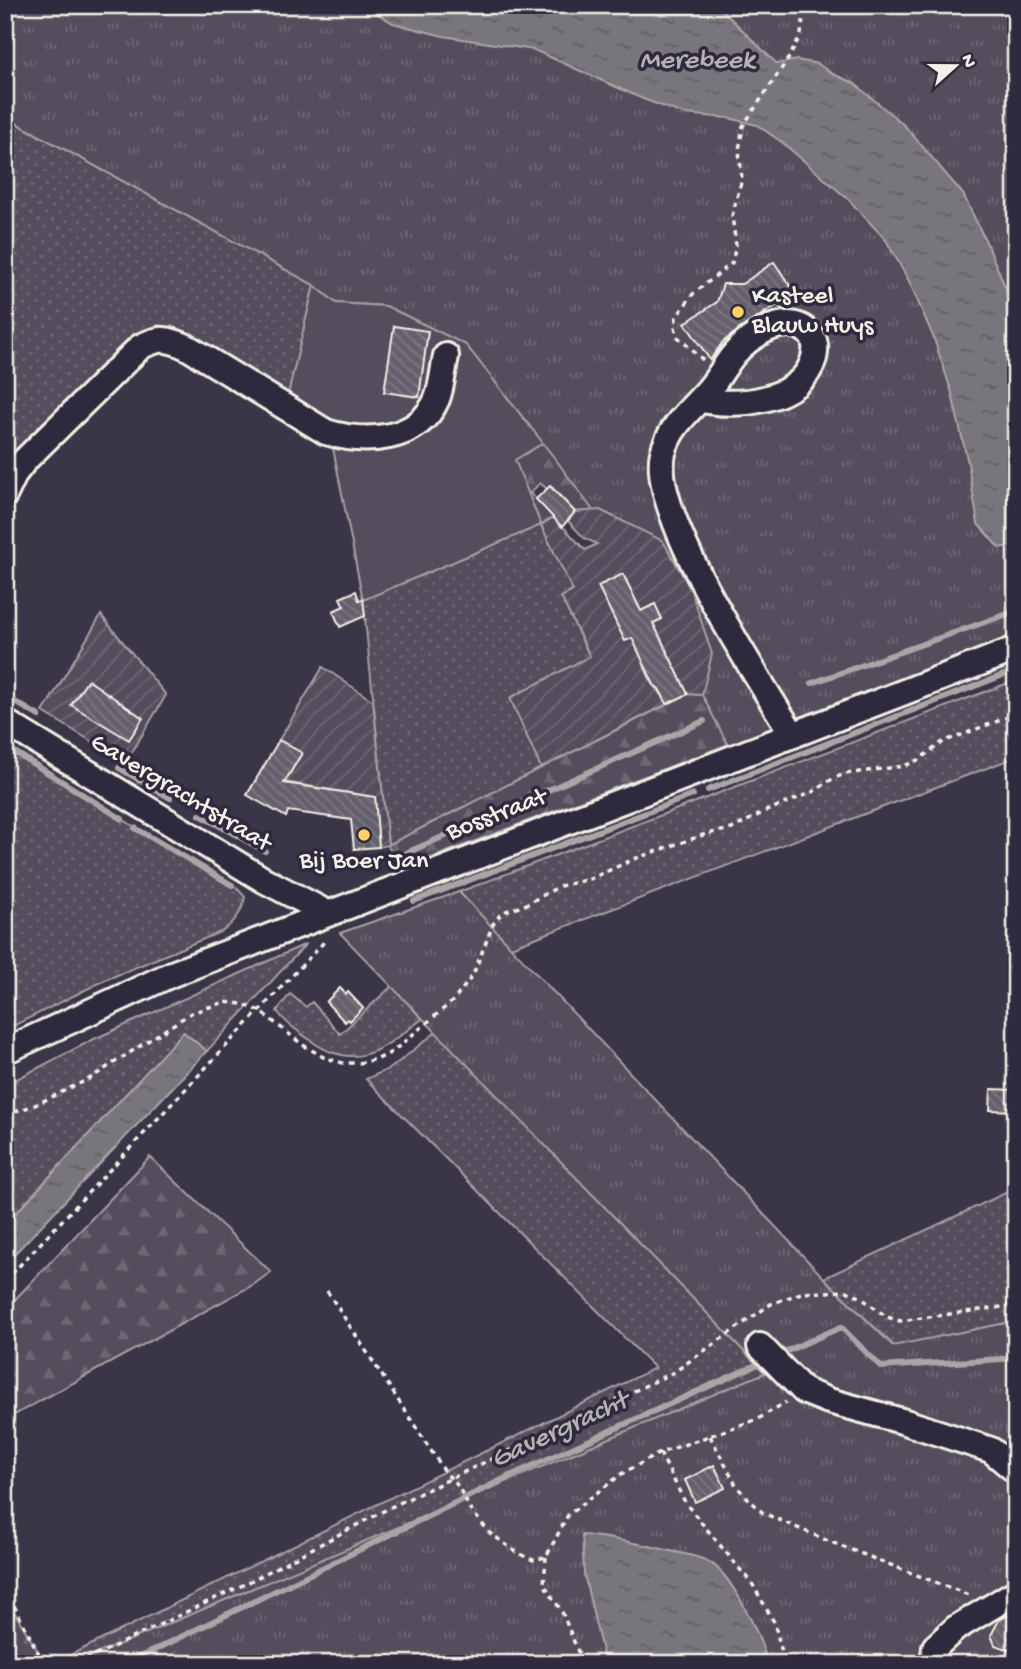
<svg xmlns="http://www.w3.org/2000/svg" width="1021" height="1669" viewBox="0 0 1021 1669" font-family="'Gochi Hand',sans-serif">
<style>
.grass{fill:url(#grass-dots);stroke:#a4a0a2;stroke-width:2}
.forest{fill:url(#forest-firs);stroke:#a4a0a2;stroke-width:2}
.park{fill:url(#park-tufts);stroke:#a4a0a2;stroke-width:2}
.garden{fill:url(#garden-furrows);stroke:#a4a0a2;stroke-width:2}
.pitch{fill:#534e5c;stroke:#a4a0a2;stroke-width:2}
.water{fill:url(#water-ripples);stroke:#aaa6a7;stroke-width:2}
.lines{fill:none;stroke-linecap:round;stroke-linejoin:round}
.stream{stroke:#aaa6a7;stroke-width:6}
.building{fill:url(#building-back-hatch);stroke:#f4f1e8;stroke-width:2}
.minor-casing{stroke:#f4f1e8;stroke-width:30}
.path{stroke:#f4f1e8;stroke-width:3.5;stroke-dasharray:5 5;stroke-linecap:butt}
.minor{stroke:#2f2a3d;stroke-width:24}
.poi-dot{fill:#ffd166;stroke:#2f2a3d;stroke-width:2.5}
.labels{text-anchor:middle;dominant-baseline:central;stroke-width:7;stroke-linejoin:round;paint-order:stroke}
.poi-label{font-size:26px;fill:#f4f1e8;stroke:#2f2a3d;text-anchor:start}
.street-label{font-size:26px;fill:#f4f1e8;stroke:#2f2a3d}
.water-label{font-size:28px;font-style:italic;fill:#b6b2b2;stroke:#2f2a3d}
</style>
<defs>
<pattern id="grass-dots" width="8" height="8" patternUnits="userSpaceOnUse" patternTransform="scale(1.75)"><rect width="8" height="8" fill="#534e5c"/><path d="M2 2h.1M6 6h.1" fill="none" stroke="#6c6873" stroke-width="1.8" stroke-linecap="round"/></pattern>
<pattern id="forest-firs" width="22" height="20" patternUnits="userSpaceOnUse" patternTransform="scale(1.75)"><rect width="22" height="20" fill="#534e5c"/><path d="M5 1l3.5 6h-7zM16 11l3.5 6h-7z" fill="#6c6873"/></pattern>
<pattern id="park-tufts" width="24" height="20" patternUnits="userSpaceOnUse" patternTransform="scale(1.75)"><rect width="24" height="20" fill="#534e5c"/><path d="M3 7l-1-3M5 7V3M7 7l1-3M15 17l-1-3M17 17v-4M19 17l1-3" fill="none" stroke="#6c6873"/></pattern>
<pattern id="garden-furrows" width="10" height="10" patternUnits="userSpaceOnUse" patternTransform="scale(1.75)"><rect width="10" height="10" fill="#534e5c"/><path d="M-1 1l2-2M0 10L10 0M9 11l2-2" fill="none" stroke="#6c6873"/></pattern>
<pattern id="water-ripples" width="26" height="14" patternUnits="userSpaceOnUse" patternTransform="scale(1.75)"><rect width="26" height="14" fill="#78747b"/><path d="M2 4q2-2 4 0t4 0M15 11q2-2 4 0t4 0" fill="none" stroke="#636063"/></pattern>
<pattern id="building-back-hatch" width="6" height="6" patternUnits="userSpaceOnUse" patternTransform="scale(1.75)"><rect width="6" height="6" fill="#65616c"/><path d="M-1 5l2 2M0 0l6 6M5-1l2 2" fill="none" stroke="#7c7881"/></pattern>
</defs>
<rect width="100%" height="100%" fill="#3b3647"/>
<filter id="ink" filterUnits="userSpaceOnUse"><feTurbulence type="fractalNoise" baseFrequency=".0143" numOctaves="2"/><feDisplacementMap in="SourceGraphic" scale="14" xChannelSelector="R" yChannelSelector="G"/><feConvolveMatrix kernelMatrix="1 2 1 2 8 2 1 2 1" color-interpolation-filters="sRGB"/></filter>
<g filter="url(#ink)">
<!-- grass -->
<g class="grass">
<path d="M5,117L314,285L287,399L187,336L159,325L130,340L5,465Z"/>
<path d="M541,525L573,591L561,597L590,657L510,698L541,768L388,845L363,599Z"/>
<path d="M1016,680V757L511,947L459,892Z"/>
<path d="M5,749L237,888L245,897C242,913 235,921 223,931L105,980L5,1030Z"/>
<path d="M306,944L207,1051L184,1032L5,1225V1085L92,1040Z"/>
<path d="M392,986L422,1019C384,1048 356,1074 310,1040C298,1031 285,1023 277,1011L290,994L306,1007L312,1002L340,1034Z"/>
<path d="M436,1032L765,1373L73,1664H66L64,1658L655,1368L366,1079L391,1068Z"/>
<path d="M1016,1188V1321L894,1346L824,1278Z"/>
</g>
<!-- forest -->
<g class="forest">
<path d="M543,443L1016,634L397,871L388,845L688,694L702,695L600,510L575,512L551,486L547,489L540,483L530,493L554,517L541,525L514,459Z"/>
<path d="M150,1157L271,1272L253,1285L5,1420V1310Z"/>
<path d="M5,1597L46,1664H5Z"/>
</g>
<!-- park -->
<g class="park">
<path d="M5,5H1016V634L728,745L659,611L603,524L556,460L466,345L386,306L336,303L314,285L5,117Z"/>
<path d="M459,892L824,1278L893,1346L1016,1321V1664H73L765,1373L340,933Z"/>
</g>
<!-- garden -->
<g class="garden">
<path d="M600,510L663,541L691,590L712,654L702,695L688,694L653,623L662,619L654,604L641,611L623,574L599,586L625,641L641,634C640,651 643,671 654,685C659,691 663,696 667,704L541,768L510,698L590,656L561,597L573,591L541,525L554,517L585,550L597,544L584,538L568,521L575,512Z"/>
<path d="M101,615L166,695L126,762L43,712Z"/>
<path d="M323,667L373,701L388,845L379,847L375,797L285,782L302,753L279,740Z"/>
</g>
<!-- pitch -->
<path class="pitch" d="M314,285L336,303L386,306L466,345L543,443L515,460L541,525L363,600L329,428L287,399Z"/>
<!-- water -->
<g class="water">
<path d="M363,5H717L777,64L797,60L818,64L833,74L854,83L905,126L963,194L987,244L1016,312V545L999,548L978,524L968,463L951,390L933,336L909,281L886,240L849,200L783,143L757,125L729,118L684,114L643,99L534,50L443,36L393,23Z"/>
<path d="M183,1032L207,1051L5,1264V1225Z"/>
<path d="M582,1535C611,1537 639,1544 667,1550C681,1554 697,1555 709,1562C732,1574 762,1638 767,1664H605L584,1574Z"/>
</g>
<g class="lines">
<!-- stream -->
<g class="stream">
<path d="M812,683L1016,611"/>
<path d="M5,696L39,716"/>
<path d="M5,746L122,819"/>
<path d="M119,768L170,798"/>
<path d="M708,790L1016,670"/>
<path d="M200,815L265,851"/>
<path d="M135,828L232,885"/>
<path d="M395,858L704,721"/>
<path d="M414,901L693,795"/>
<path d="M778,1355L841,1327L881,1367L1016,1358"/>
<path d="M126,1664L510,1476L765,1361"/>
</g>
</g>
<!-- building -->
<g class="building">
<path d="M774,262L799,299L783,310L777,305L741,328L723,342L710,360L685,323L717,302L723,284H742Z"/>
<path d="M394,326L428,331L419,397L384,392Z"/>
<path d="M550,486L575,512L562,527L536,499Z"/>
<path d="M623,574L641,611L655,604L662,619L653,623L688,694L667,704L659,689L654,685L632,638L625,641L598,586Z"/>
<path d="M356,591L359,600L363,599L365,616L340,627L333,611L344,606L340,598Z"/>
<path d="M88,680L143,718L129,740L71,705Z"/>
<path d="M279,740L302,753L284,783L375,797L379,847L354,849L351,820L288,811L286,817L247,795Z"/>
<path d="M340,988L346,994L348,992L363,1008L350,1021L348,1019L345,1022L326,1002Z"/>
<path d="M991,1089L1015,1090L1014,1111L990,1110Z"/>
<path d="M714,1465L725,1488L695,1502L685,1480Z"/>
<path d="M1016,1611V1652L995,1645L991,1635L999,1620Z"/>
</g>
<g class="lines">
<defs>
<g id="minor">
<path d="M700,399C735,409 803,401 814,358C816,350 816,340 810,334C792,315 767,327 749,340C728,356 724,371 709,389C691,410 670,425 663,453C648,512 760,681 793,735"/>
<path d="M5,494L15,473L25,460L140,347C160,337 167,338 187,347L326,432C365,444 418,442 437,399C442,386 443,370 446,356"/>
<path d="M5,722L264,880L327,913"/>
<path d="M5,1051L172,974L1016,649"/>
<path d="M760,1346L804,1391L829,1401L902,1421L991,1450L1016,1471"/>
<path d="M933,1664L935,1647L956,1628L1016,1592"/>
</g>
</defs>
<!-- minor casing -->
<use href="#minor" class="minor-casing"/>
<!-- path -->
<g class="path">
<path d="M997,5L1016,19"/>
<path d="M703,360L678,337L675,328L676,318L693,294L732,263L736,245L732,216L742,179L739,150L743,126L790,56L801,34L805,5"/>
<path d="M5,1115L35,1105L89,1079L191,1013L225,1002L242,1004L260,1011L303,1045L325,1058L343,1063H359L378,1059L392,1052L454,1000L473,975L493,924L499,916L506,911L523,906L560,886L590,879L634,859L706,834L732,829L766,811L813,792L834,778L845,774L904,766L918,760L943,742L1016,714"/>
<path d="M5,1281L324,942"/>
<path d="M327,1291L445,1472L458,1486L470,1509L490,1533L516,1552L533,1560L546,1557L568,1515L623,1473L660,1453L758,1419L786,1402"/>
<path d="M710,1436L737,1487L763,1513L828,1541L969,1595"/>
<path d="M660,1453L686,1504L753,1585L774,1622L785,1664"/>
<path d="M546,1557L544,1584L562,1612L583,1664"/>
<path d="M5,1588L44,1664"/>
<path d="M77,1664L243,1585L391,1507L674,1372L771,1304L801,1293L847,1291L860,1297L887,1317L900,1321L1016,1305"/>
</g>
<!-- minor -->
<use href="#minor" class="minor"/>
</g>
</g>
<!-- markers -->
<g class="poi-dot">
<circle cx="738" cy="312" r="7"/>
<circle cx="364" cy="835" r="7"/>
</g>
<g class="labels">
<!-- poi labels -->
<g class="poi-label">
<text x="752" y="297">Kasteel<tspan x="752" dy="30">Blauw Huys</tspan></text>
<text x="364" y="862" text-anchor="middle">Bij Boer Jan</text>
</g>
<!-- street labels -->
<g class="street-label">
<text transform="translate(180 794) rotate(31)">Gavergrachtstraat</text>
<text transform="translate(497 816) rotate(-21)">Bosstraat</text>
</g>
<!-- water labels -->
<g class="water-label">
<text x="697" y="61">Merebeek</text>
<text transform="translate(560 1431) rotate(-25)">Gavergracht</text>
</g>
</g>
<!-- margin -->
<rect width="1021" height="1669" fill="none" stroke="#2f2a3d" stroke-width="28"/>
<rect x="14" y="14" width="993" height="1641" fill="none" stroke="#f4f1e8" stroke-width="2.5" filter="url(#ink)"/>
<!-- north arrow -->
<g transform="translate(955 66) rotate(69)" stroke="#2f2a3d" stroke-width="5" paint-order="stroke">
<path d="M0-5L12 26L0 18L-12 26Z" fill="#f4f1e8"/>
<text y="-10" font-size="19" font-weight="bold" text-anchor="middle" fill="#f4f1e8">N</text>
</g>
</svg>
